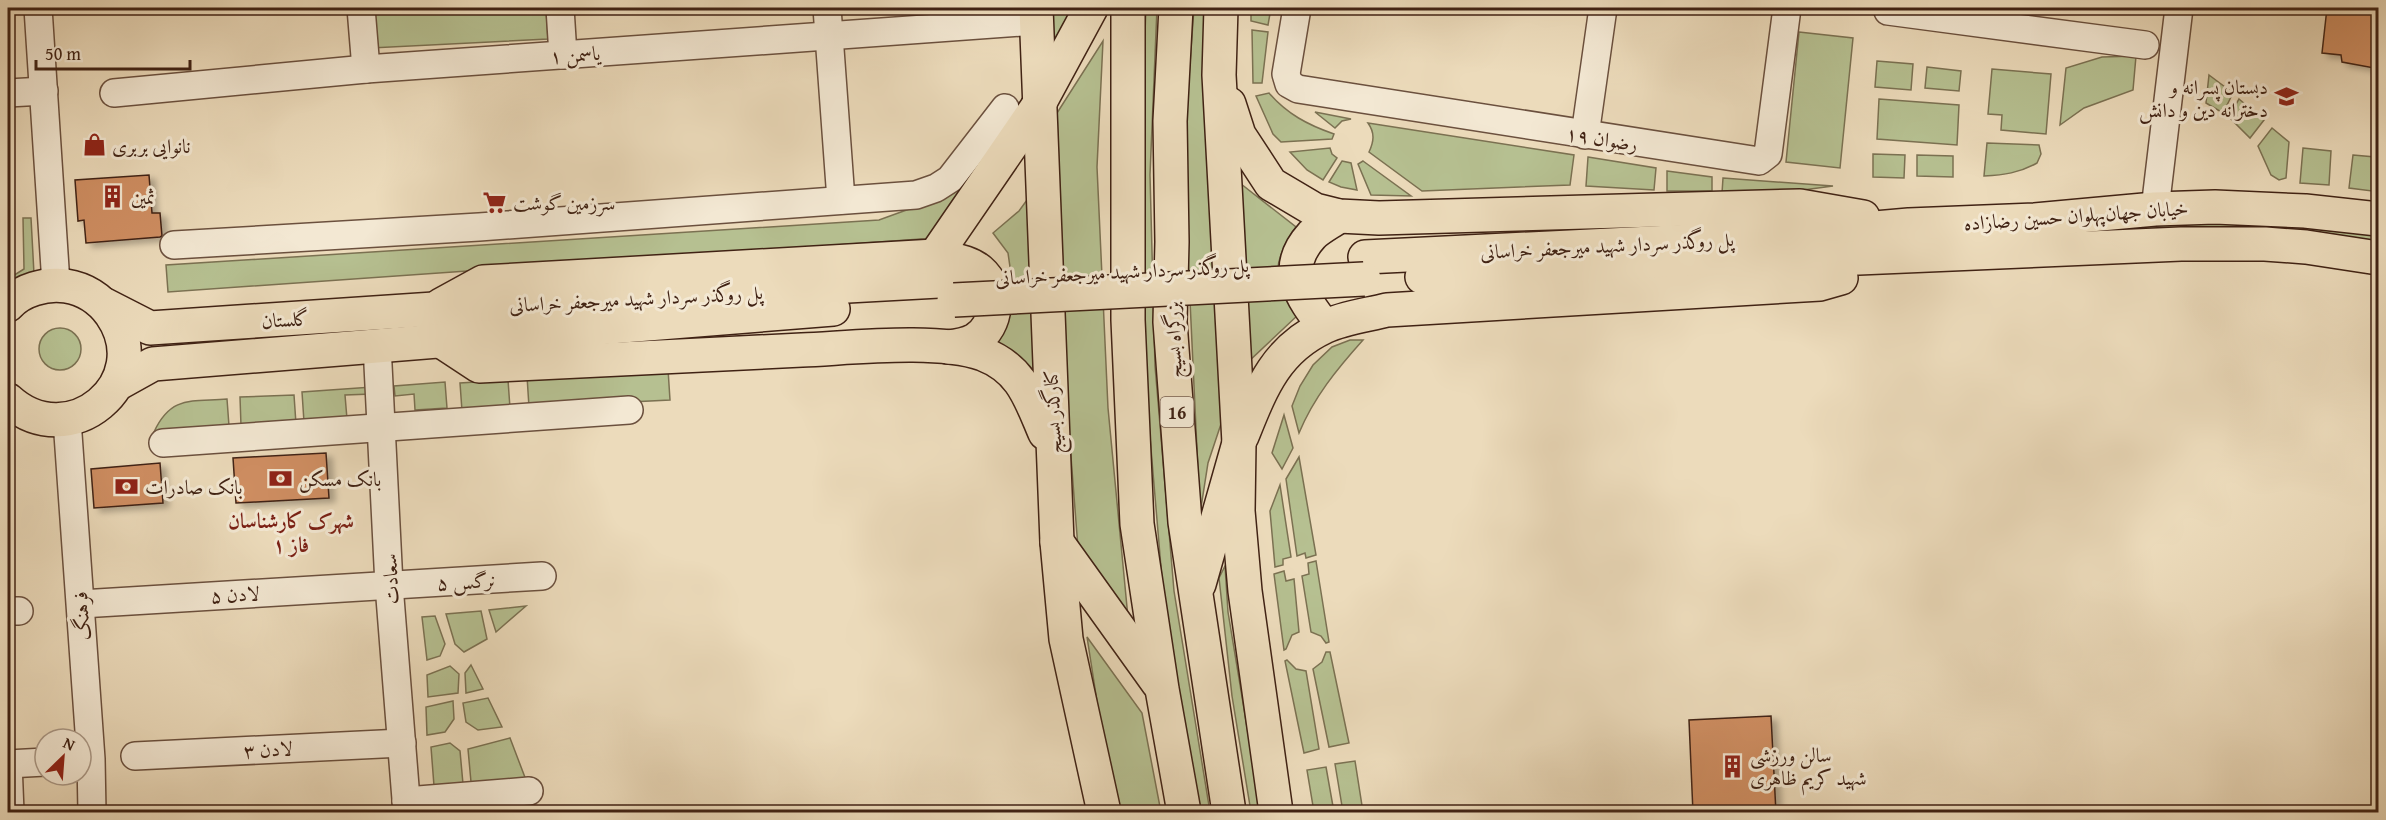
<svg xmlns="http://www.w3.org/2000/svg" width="2386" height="820" viewBox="0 0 2386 820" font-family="'Gentium Book Plus',Amiri,serif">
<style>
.green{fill:#b6c091;stroke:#7b7152;stroke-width:1.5}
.building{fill:#cf8e62;stroke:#402214;stroke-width:1.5;filter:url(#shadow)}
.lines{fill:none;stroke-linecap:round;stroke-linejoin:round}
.minor-casing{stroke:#6b503e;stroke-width:30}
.major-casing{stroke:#402214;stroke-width:36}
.highway-casing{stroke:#402214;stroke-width:36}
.minor{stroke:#f3e8d3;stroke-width:27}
.major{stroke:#ecdbbb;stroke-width:33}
.highway{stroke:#ecdbbb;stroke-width:33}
.major-bridge-casing{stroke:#402214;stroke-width:36;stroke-linecap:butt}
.major-bridge{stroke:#ecdbbb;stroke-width:33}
.labels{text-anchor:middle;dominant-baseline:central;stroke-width:6;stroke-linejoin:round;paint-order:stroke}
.shield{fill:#f3e8d3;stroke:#765d4d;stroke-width:1.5}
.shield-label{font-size:18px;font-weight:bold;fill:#402214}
.street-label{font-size:20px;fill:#402214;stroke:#f3e8d3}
.poi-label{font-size:20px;fill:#402214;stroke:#f3e8d3;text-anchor:start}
.neighbourhood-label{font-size:21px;font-weight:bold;fill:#7a1f14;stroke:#f3e8d3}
</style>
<defs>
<filter id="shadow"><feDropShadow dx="6" dy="4" stdDeviation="3" flood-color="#0004"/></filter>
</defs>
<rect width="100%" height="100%" fill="#ecdbbb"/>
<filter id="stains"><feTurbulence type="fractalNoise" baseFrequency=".00333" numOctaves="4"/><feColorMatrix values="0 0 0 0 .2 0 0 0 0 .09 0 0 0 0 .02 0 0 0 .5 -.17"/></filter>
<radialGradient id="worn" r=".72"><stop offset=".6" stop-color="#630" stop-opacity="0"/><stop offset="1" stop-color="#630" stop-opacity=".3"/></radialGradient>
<!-- green -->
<g class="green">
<path d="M369,8H546L548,39L371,48Z"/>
<path d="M1053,8H1081L1049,68Z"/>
<path d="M1146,8H1157L1150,175L1155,366L1174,591L1210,812H1198L1163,591L1144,366L1139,176Z"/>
<path d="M1194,8H1208L1228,403L1208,463L1200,514L1185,194L1186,119Z"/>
<path d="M1251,8H1271L1268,25L1251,21Z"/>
<path d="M1252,30L1268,32L1262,83H1253Z"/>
<path d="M1799,32L1853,38L1840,168L1786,162Z"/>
<path d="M1103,41L1097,167L1108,408L1129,628L1078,548L1069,431L1057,113Z"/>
<path d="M2136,56L2133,90L2084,108L2060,125L2066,68L2102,57Z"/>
<path d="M1877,61L1913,64L1911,90L1875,87Z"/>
<path d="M1927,67L1961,71L1959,91L1925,88Z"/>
<path d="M1992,69L2051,74L2046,134L2001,130L2002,115L1988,114Z"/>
<path d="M2209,75L2233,93L2223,113L2206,103Z"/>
<path d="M1269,93C1287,114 1308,125 1334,134L1332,139L1281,142L1273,134L1256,96Z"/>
<path d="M1879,99L1959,105L1957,145L1877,139Z"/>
<path d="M2239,99L2264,120L2250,138L2229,117Z"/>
<path d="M1315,112L1351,119L1342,121L1335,128Z"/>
<path d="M1368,123L1574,155L1570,185L1422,191L1369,152C1374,141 1375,133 1368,123Z"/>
<path d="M2272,128L2289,142L2286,178L2279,180L2271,175L2258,146Z"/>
<path d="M8,134L12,139L14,158L11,165L8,167Z"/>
<path d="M1987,143L2039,145L2041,154L2037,163C2019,173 2004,175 1984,176Z"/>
<path d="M1330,148L1332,154L1337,158L1323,180L1307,170L1290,152Z"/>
<path d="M2303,148L2331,151L2329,185L2300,183Z"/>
<path d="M1873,154L1905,155L1904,178L1873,177Z"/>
<path d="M1917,155L1953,156V177L1917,176Z"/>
<path d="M2353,155L2375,157L2372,191L2349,188Z"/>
<path d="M1588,157L1656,168L1654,190L1586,186Z"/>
<path d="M1342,161L1351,163L1357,190L1341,187L1329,182Z"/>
<path d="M1363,161L1411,196L1371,195L1358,164Z"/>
<path d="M1667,171L1712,177V191H1667Z"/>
<path d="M964,172L979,182L935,238L168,292L166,265L879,220L923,204Z"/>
<path d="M1723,178L1833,186L1788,192L1722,193Z"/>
<path d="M1236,180L1296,227C1271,263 1272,281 1298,315L1249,361Z"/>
<path d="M1035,189L1041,382L1008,348L989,338L1013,288L1008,253L993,233L1019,211Z"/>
<path d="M2214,217L2378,230V243L1845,246Z"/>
<path d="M23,218H31L34,274L8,289V279L24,269Z"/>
<circle cx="60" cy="349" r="21"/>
<path d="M1350,340H1363C1337,369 1314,397 1299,433L1292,406L1300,386L1313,365L1332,347Z"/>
<path d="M668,369L670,400L529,407L527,376Z"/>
<path d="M508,380L510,408L462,411L460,383Z"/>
<path d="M445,382L447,408L415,410L414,394L395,396L394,386Z"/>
<path d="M372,387V394L345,395L347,419L304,422L302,392Z"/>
<path d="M294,395L296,424L241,426L240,397Z"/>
<path d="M227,399L229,426L154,432C171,395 192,402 227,399Z"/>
<path d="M1284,415L1293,448L1282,469L1272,453Z"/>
<path d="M1299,457L1316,555L1306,558L1305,553L1297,556L1286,479Z"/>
<path d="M1280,485L1291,557L1283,559V565L1275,567L1270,511Z"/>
<path d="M1316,561L1329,642L1326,643L1321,636L1311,632L1302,576L1309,574L1308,563Z"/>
<path d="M1225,566L1228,612L1261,812H1251L1232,696L1219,578Z"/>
<path d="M1284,571L1286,581L1294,579L1299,632L1292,635L1286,649L1284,650L1274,574Z"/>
<path d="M526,606L496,632L489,610Z"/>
<path d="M481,611L487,639L464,652L455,644L446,614Z"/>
<path d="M435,616L445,644L440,656L427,660L422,617Z"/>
<path d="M1087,637L1142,713L1161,812H1118L1101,727Z"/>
<path d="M1326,652H1330L1349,743L1329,747L1313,669L1322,662Z"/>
<path d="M1287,660L1296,669L1306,671L1319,749L1304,753L1285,661Z"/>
<path d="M471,665L483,689L466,693L465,673Z"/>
<path d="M450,666L459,674L458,693L428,697L427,675Z"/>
<path d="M488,698L502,727L478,730L466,722L463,703Z"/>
<path d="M453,701L454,719L445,732L427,735L426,707Z"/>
<path d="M510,738L526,780L471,782L468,749Z"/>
<path d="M450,743L460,751L463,784L434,786L431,747Z"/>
<path d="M1355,761L1363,812H1343L1335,764Z"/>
<path d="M1326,767L1334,812H1314L1307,770Z"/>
</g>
<!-- building -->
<g class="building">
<path d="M2327,8L2379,15V56L2374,68L2342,62L2341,55L2322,53Z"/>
<path d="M149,175L152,213H160L162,236L160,237L86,243L84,220L78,221L75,180Z"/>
<path d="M326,453L329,498L236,503L233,458Z"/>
<path d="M160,463L163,503L94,508L91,469Z"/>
<path d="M1771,716L1776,813H1693L1689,720Z"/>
</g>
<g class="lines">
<defs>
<g id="minor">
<path d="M38,8L56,284"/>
<path d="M361,8L366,69"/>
<path d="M560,8L563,55"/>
<path d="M827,8L841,200"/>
<path d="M1297,8L1286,74L1289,84L1298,89L1759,161L1768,154L1787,8"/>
<path d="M1888,8V11L2145,45"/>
<path d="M8,93L44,91"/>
<path d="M114,93L366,69L1036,21"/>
<path d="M1585,135L1603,8"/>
<path d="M2155,209L2179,8"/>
<path d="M174,245L479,227L916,195L936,188L950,179L1005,108"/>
<path d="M377,345L389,585L407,812"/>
<path d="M67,420L91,759L92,812"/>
<path d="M163,443L629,410"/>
<path d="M81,604L542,576"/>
<path d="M8,611H19"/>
<path d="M135,756L402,743"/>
<path d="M8,763L10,812"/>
<path d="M8,764L45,762"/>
<path d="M406,801L529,791"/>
</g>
<g id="major">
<path d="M1036,8L1057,542L1066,639L1104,812"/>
<path d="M1221,8L1219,75L1239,443L1238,511L1245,591L1276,812"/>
<path d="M1229,104L1239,135L1271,184L1315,210L1339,216L1379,218L1800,206L1863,217"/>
<path d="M937,256C952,260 968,261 980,271C1001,289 998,326 975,340C966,345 958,346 948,347"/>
<path d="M1365,257L1773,237L1909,225L2035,220L2155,209L2215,207L2305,211L2378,219"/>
<path d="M1422,277L2181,244H2265L2306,247L2378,258"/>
<path d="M8,305C21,290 46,283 66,286C85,289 100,299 111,314C158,382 69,456 8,400"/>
<path d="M105,305L150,328L434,309L957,280"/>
<path d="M441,305L483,282L935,256L1038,106"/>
<path d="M1324,326C1301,296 1281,269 1312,235C1319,228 1331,222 1339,216"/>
<path d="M438,339L479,366C587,361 694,355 802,350C851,348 937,338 983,354C1022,369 1030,398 1045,433"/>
<path d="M117,384L153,364L833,309"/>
<path d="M1242,436C1261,389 1275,350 1324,327C1342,318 1367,315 1387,310L1820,284L1841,278"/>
</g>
<g id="highway">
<path d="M1128,8V320L1137,524L1162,689L1184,812"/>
<path d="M1176,8L1170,121L1172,242L1170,322L1185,522L1229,812"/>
<path d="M1038,106L1091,8"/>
<path d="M1057,542L1158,683"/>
<path d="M1199,584L1239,443"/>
</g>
</defs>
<!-- minor casing -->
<use href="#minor" class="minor-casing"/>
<!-- major casing -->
<use href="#major" class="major-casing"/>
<!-- highway casing -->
<use href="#highway" class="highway-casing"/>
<!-- minor -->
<use href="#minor" class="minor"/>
<!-- major -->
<use href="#major" class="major"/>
<!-- highway -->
<use href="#highway" class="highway"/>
<defs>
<path id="major-bridge" d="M954,300L1364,279"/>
</defs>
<!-- major-bridge casing -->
<use href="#major-bridge" class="major-bridge-casing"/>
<!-- major-bridge -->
<use href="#major-bridge" class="major-bridge"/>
</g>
<!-- icons -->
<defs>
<symbol id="school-bare" viewBox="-9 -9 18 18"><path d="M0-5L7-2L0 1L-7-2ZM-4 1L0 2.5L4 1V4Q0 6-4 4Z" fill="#8f2418" stroke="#f3e8d3" stroke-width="2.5" paint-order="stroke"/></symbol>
<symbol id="shop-bare" viewBox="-9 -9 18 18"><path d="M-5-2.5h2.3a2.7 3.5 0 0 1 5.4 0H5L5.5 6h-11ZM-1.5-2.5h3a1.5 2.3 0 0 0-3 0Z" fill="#8f2418" stroke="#f3e8d3" stroke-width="2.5" paint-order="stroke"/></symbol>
<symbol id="building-bare" viewBox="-9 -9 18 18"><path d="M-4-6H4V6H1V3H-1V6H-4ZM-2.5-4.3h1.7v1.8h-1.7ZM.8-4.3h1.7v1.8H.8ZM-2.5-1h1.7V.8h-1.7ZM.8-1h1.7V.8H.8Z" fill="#8f2418" stroke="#f3e8d3" stroke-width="2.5" paint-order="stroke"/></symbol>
<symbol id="supermarket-bare" viewBox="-9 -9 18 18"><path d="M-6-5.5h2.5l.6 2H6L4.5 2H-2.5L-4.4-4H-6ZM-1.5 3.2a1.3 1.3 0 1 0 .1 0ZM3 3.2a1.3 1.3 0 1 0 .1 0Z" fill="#8f2418" stroke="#f3e8d3" stroke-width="2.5" paint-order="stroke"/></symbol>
<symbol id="bank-bare" viewBox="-9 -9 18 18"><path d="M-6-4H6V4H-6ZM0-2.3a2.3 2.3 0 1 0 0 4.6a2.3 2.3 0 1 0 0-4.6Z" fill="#8f2418" stroke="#f3e8d3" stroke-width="2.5" paint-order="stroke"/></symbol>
</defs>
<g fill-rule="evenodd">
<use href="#school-bare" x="2270" y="80" width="33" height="33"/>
<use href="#shop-bare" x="78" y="128" width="33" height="33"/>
<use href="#building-bare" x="96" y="180" width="33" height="33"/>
<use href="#supermarket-bare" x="478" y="186" width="33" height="33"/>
<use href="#bank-bare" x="264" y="462" width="33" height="33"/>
<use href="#bank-bare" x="110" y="470" width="33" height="33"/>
<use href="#building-bare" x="1716" y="750" width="33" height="33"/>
</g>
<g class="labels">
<!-- shield labels -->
<rect class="shield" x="1160.5" y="397" width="33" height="30" rx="4.5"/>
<g class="shield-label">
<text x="1177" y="412">16</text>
</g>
<!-- street labels -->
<g class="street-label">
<text transform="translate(575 54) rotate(-4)">یاسمن ۱</text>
<text transform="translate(1602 138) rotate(9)">رضوان ۱۹</text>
<text transform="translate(2076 215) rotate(-4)">خیابان جهان‌پهلوان حسین رضا‌زاده</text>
<text transform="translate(1607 245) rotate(-3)">پل روگذر سردار شهید میرجعفر خراسانی</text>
<text transform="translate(1122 271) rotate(-3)">پل روگذر سردار شهید میرجعفر خراسانی</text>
<text transform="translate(636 298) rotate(-3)">پل روگذر سردار شهید میرجعفر خراسانی</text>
<text transform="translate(285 319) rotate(-4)">گلستان</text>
<text transform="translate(1173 340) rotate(-92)">بزرگراه بسیج</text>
<text transform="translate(1052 412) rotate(-93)">کنارگذر بسیج</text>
<text transform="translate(390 579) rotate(-93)">سعادت</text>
<text transform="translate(466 581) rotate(-3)">نرگس ۵</text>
<text transform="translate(235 594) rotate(-3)">لادن ۵</text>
<text transform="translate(81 616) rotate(-94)">فرهنگ</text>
<text transform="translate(268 749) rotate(-3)">لادن ۳</text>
</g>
<!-- poi labels -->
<g class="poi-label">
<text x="2268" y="86" text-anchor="end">دبستان پسرانه و<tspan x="2268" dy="23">دخترانه دین و دانش</tspan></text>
<text x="112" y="145">نانوایی بربری</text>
<text x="131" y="196">ثمین</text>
<text x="513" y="202">سرزمین گوشت</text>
<text x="299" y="478">بانک مسکن</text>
<text x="145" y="486">بانک صادرات</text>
<text x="1750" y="754">سالن ورزشی<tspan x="1750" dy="23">شهید کریم ظاهری</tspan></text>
</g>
<!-- neighbourhood labels -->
<g class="neighbourhood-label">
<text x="291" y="520">شهرک کارشناسان<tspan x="291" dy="24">فاز ۱</tspan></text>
</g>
</g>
<!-- margin -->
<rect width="2386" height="820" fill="none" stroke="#ecdbbb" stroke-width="30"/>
<rect x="9" y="9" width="2368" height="802" fill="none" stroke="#402214" stroke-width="3"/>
<rect x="15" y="15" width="2356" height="790" fill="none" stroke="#402214" stroke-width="1.5"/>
<!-- north arrow -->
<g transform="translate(63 757) rotate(25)"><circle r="28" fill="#f3e8d3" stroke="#ab9987" stroke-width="1.5"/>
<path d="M0-4.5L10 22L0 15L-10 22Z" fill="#8f2418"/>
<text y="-9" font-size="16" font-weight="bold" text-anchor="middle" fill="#402214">N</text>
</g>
<!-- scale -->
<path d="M36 60v9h154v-9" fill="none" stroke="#402214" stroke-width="3"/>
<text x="45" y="60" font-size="18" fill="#402214" stroke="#f3e8d3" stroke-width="4.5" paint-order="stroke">50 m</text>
<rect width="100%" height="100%" filter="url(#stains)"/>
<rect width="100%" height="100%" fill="url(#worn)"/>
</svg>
